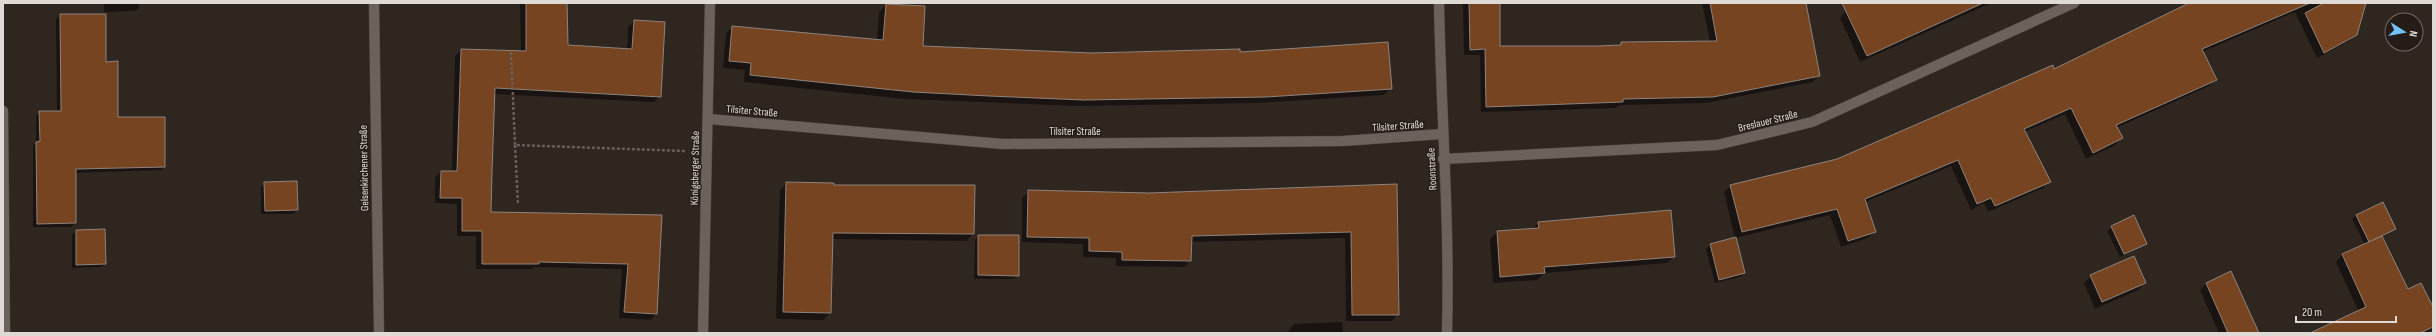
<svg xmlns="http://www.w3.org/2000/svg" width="2436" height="336" viewBox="0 0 2436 336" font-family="'Sofia Sans Condensed',sans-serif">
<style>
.shadow{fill:#0007}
.building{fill:#764421;stroke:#8e837c}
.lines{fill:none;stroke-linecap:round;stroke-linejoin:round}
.street-casing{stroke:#4b443f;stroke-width:11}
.secondary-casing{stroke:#4b443f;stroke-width:11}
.path{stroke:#675f59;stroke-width:2.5;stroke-dasharray:3 2;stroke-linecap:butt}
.street{stroke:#6c625b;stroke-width:10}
.secondary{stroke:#6c625b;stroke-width:10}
.labels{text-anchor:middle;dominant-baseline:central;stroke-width:3;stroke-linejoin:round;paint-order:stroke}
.street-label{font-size:11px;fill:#e0dad6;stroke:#251c17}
</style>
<rect width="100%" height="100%" fill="#2f2620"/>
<!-- shadow -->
<g class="shadow">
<path d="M104,3H139V8L135,11L104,12Z"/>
<path d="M520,3H566L567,46L627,49L628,27L634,21L660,96L654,102L493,94L490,213L661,216L656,314L651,320L619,318L622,269L534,267L532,269H476V236H457V204L435,203V177L441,172H452L455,56L461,50L521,52Z"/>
<path d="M1238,3H1259L1238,4Z"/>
<path d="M1463,3H1499V47L1619,46L1622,43L1710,42L1702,3H1805L1819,75L1813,82L1706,103L1619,105L1616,108L1481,112L1480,55H1464Z"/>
<path d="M1865,3H1991L1860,62L1840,18L1846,11Z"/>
<path d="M2193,3H2362L2356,34L2349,41L2317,58L2295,12L2202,52L2216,79L2209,86L2116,128L2121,138L2115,145L2086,159L2065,114L2024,132L2049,181L2043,188L1988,212L1984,203L1971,210L1951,166L1865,202L1875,231L1868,238L1841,247L1830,215L1735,238L1724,192L1731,186L1838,160L2054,70Z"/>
<path d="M886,5L922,47L1092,54L1239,53L1391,88L1384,95L1258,103L1077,106L905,99L744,82L745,70L723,68L726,34L732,27L877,41L879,12Z"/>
<path d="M60,15L105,63L117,118L164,166L161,170L75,173V223L71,227H33V146L36,143V116L40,112H57L56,19Z"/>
<path d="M265,183L297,210L293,214H261V187Z"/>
<path d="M787,183L833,186L973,234L966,241L832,239L830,313L823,320L776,319L780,190Z"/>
<path d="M1396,185L1398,314L1392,321H1346L1345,238L1190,242V261L1184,267L1116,266V258L1083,257V244L1022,242V198L1029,192L1149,194Z"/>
<path d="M2356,215L2395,229L2382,237L2407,290L2433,310V330L2425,333H2312L2359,312L2336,262L2342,255L2365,245L2352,219Z"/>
<path d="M2133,216L2146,243L2120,257L2107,231Z"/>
<path d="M1539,223L1674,256L1667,263L1544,273L1537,280L1493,283L1490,239L1497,232L1531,230Z"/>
<path d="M76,231L105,264L101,267L72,268V235Z"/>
<path d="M978,236L1018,275L1014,279H974L975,240Z"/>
<path d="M1735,238L1744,273L1740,277L1715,283L1706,249L1710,245Z"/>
<path d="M2091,276L2145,283L2138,290L2095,309L2084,283Z"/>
<path d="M2207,283L2257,333H2219L2200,290Z"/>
<path d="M1342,322L1343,333H1287L1294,324Z"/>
</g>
<!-- building -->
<g class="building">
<path d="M526,3H567L568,45L632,49L634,20L665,22L661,97L495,88L492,172L491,212L662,215L657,314L624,312L628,264L539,262V264H482V231H462V198H440L441,171H457L461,49L526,51Z"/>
<path d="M1469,3H1500V46H1598L1621,45V42L1717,41L1710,3H1806L1820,76L1713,97L1623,99V102L1486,107L1485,49L1470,50Z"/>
<path d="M1842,3H1983L1867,56Z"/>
<path d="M2189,3H2310L2202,49L2217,80L2116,125L2123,138L2093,153L2071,108L2024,129L2051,182L1995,206L1991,198L1977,204L1958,160L1865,199L1876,232L1848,241L1837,209L1742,232L1730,185L1837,159L2053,65L2054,69Z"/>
<path d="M2324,3H2366L2357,35L2324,53L2305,13Z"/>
<path d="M886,4L925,6L923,46L1092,53L1240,49V52L1388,42L1392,89L1266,97L1084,100L989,96L913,92L750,75L751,63L729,61L732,26L883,40Z"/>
<path d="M60,14H106V62L118,61V117H165V167L76,169V223L37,224L36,142L40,141L39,111H61Z"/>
<path d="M297,181L298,210L265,211L264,182Z"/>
<path d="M786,182L834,183V185H975L974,234L833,233L831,313L783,312Z"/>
<path d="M1397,184L1399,315H1352L1351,232L1192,236L1191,261L1122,260V252L1089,251V238L1027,237L1028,190L1149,193Z"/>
<path d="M2383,202L2396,229L2369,242L2356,215Z"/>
<path d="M1671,210L1675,257L1544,267L1545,273L1500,277L1497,231L1539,228L1538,222Z"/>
<path d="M2134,215L2147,244L2124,254L2111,226Z"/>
<path d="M105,229L106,264L76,265V230Z"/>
<path d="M978,235H1019V276L978,275Z"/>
<path d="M2382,236L2408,289L2421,283L2433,307V327L2420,333H2310L2366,307L2342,254Z"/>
<path d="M1736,237L1745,273L1719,280L1710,244Z"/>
<path d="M2134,256L2146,283L2102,302L2090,275Z"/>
<path d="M2231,271L2259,333H2228L2206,283Z"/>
</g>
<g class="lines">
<defs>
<g id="street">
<path d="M1439,3C1441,113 1450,223 1447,333"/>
<path d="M3,111L5,333"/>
<path d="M708,119L1003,144L1343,141L1442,134"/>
<path d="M1443,159L1717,145L1812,122L2074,3"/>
<path d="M703,333L710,3"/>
</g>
<path id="secondary" d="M374,3L379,333"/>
</defs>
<!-- street casing -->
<use href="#street" class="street-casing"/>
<!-- secondary casing -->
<use href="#secondary" class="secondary-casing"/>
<!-- path -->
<g class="path">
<path d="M511,52L515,145L685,151"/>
<path d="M515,145L518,205"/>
</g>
<!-- street -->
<use href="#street" class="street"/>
<!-- secondary -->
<use href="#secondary" class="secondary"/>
</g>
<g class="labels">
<!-- street labels -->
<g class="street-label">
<text transform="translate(752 111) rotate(5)">Tilsiter Straße</text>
<text transform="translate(1768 121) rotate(-14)">Breslauer Straße</text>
<text transform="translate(1398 126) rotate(-4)">Tilsiter Straße</text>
<text x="1075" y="131">Tilsiter Straße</text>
<text transform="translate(364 168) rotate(-91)">Gelsenkirchener Straße</text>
<text transform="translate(695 168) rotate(-89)">Königsberger Straße</text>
<text transform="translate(1432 169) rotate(-93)">Roonstraße</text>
</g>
</g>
<!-- border -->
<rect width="2436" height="336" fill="none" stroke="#e0dad6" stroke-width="8"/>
<!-- north arrow -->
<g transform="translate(2404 32) rotate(101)"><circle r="19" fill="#251c17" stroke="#706863"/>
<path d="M0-3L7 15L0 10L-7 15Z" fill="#73c1f6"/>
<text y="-6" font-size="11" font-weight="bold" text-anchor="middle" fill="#e0dad6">N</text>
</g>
<!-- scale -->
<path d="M2296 316v6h100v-6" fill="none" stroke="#e0dad6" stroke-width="2"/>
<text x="2302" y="316" font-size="12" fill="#e0dad6" stroke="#251c17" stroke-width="3" paint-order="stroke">20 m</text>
</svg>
